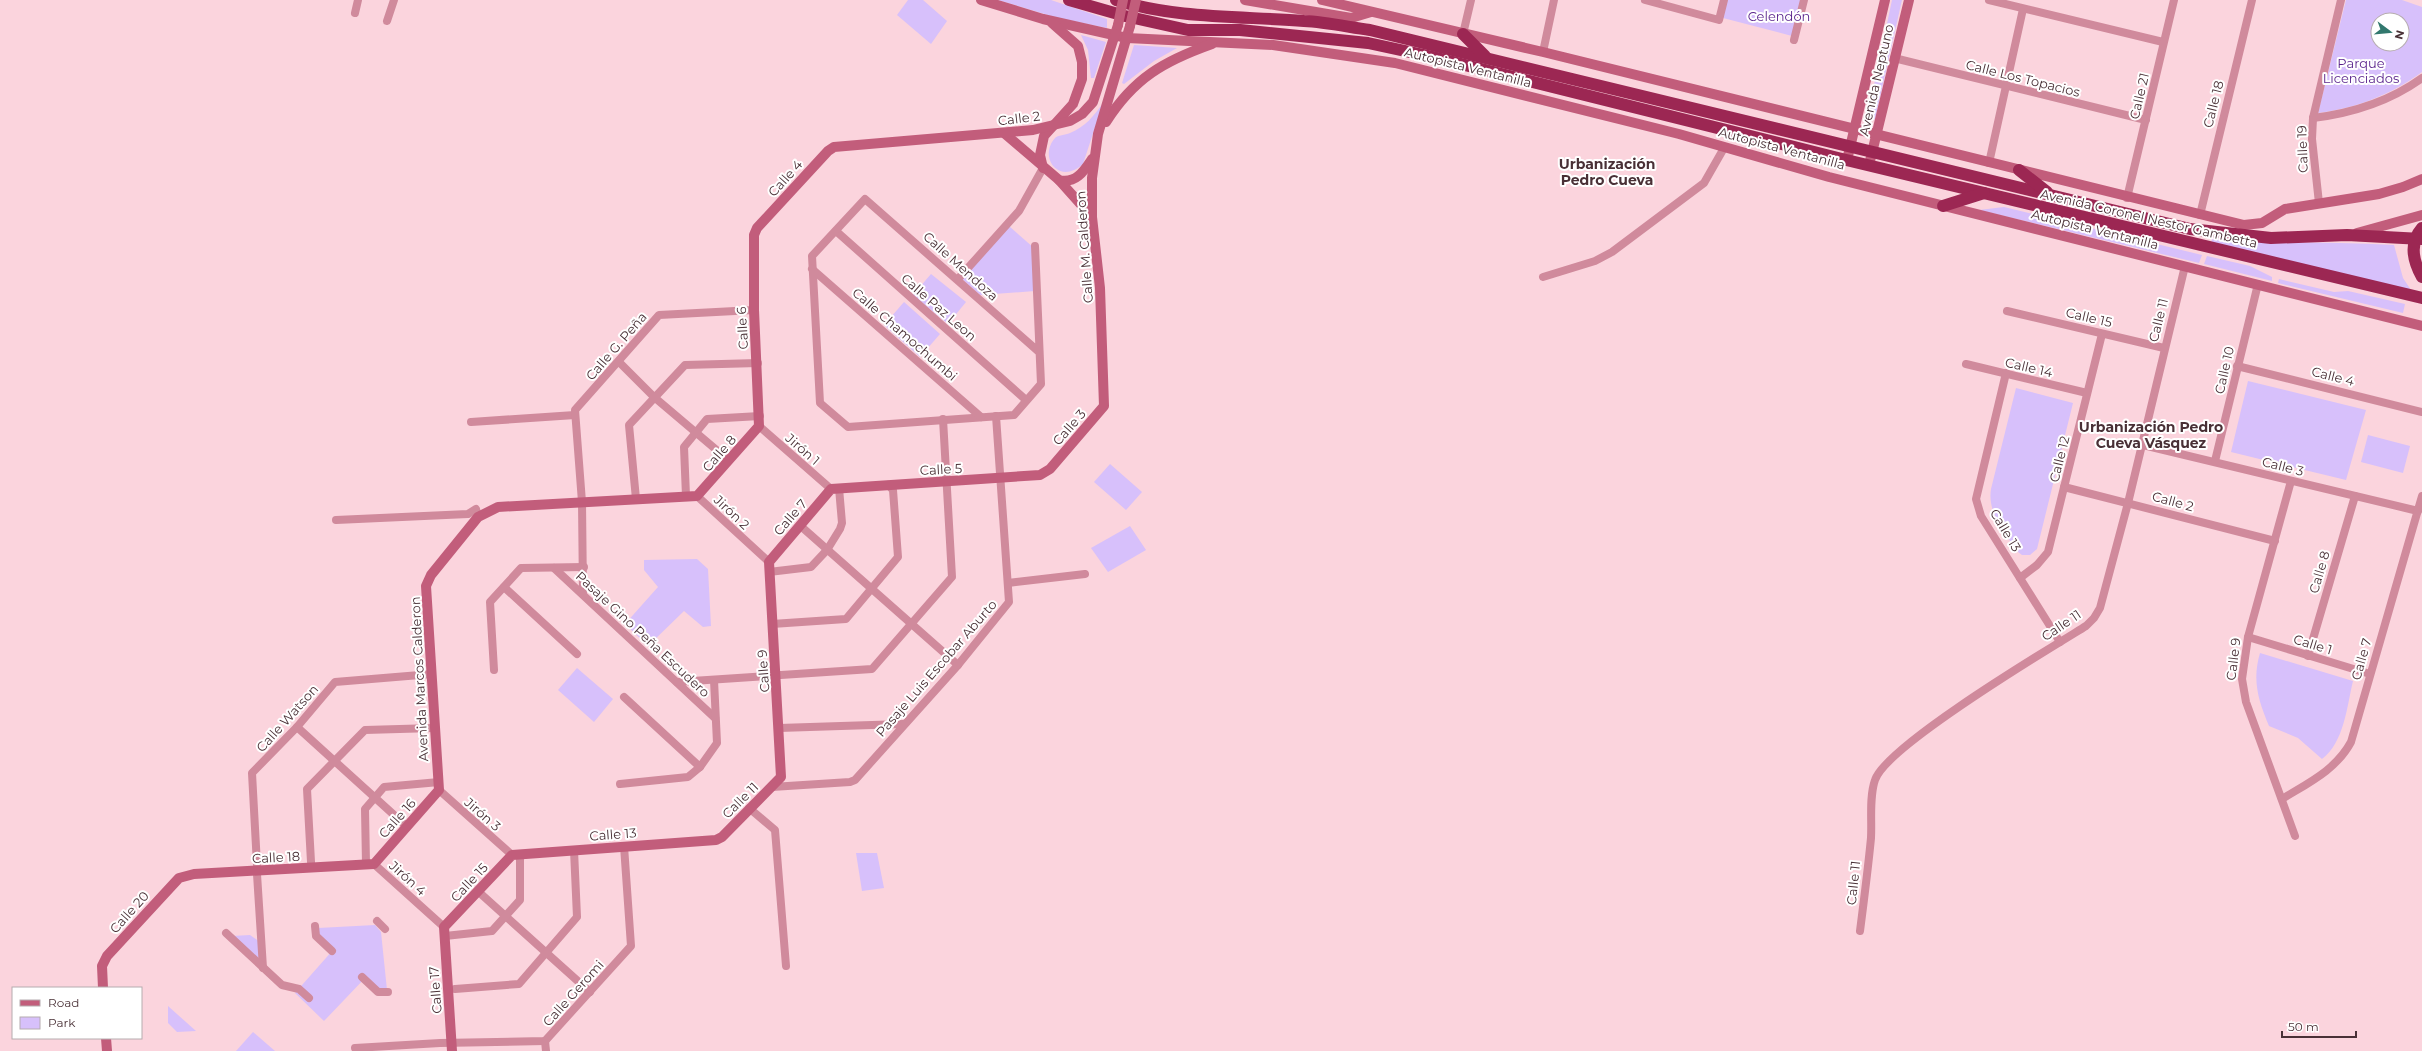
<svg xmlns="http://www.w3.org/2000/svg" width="2422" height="1051" viewBox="0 0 2422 1051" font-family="Montserrat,sans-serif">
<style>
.green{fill:#d7c0fb;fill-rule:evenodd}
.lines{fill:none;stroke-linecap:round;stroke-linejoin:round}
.street{stroke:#d08a9c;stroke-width:8}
.secondary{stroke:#c25d7b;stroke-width:10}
.highway{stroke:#9c2753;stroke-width:12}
.secondary-bridge{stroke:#c25d7b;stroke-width:10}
.labels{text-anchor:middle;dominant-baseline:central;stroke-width:4;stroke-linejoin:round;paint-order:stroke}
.park-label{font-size:13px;fill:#571f8a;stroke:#fff}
.street-label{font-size:13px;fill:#493036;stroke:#fff}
.neighbourhood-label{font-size:14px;font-weight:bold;fill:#493036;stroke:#fff}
</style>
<rect width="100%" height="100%" fill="#fbd4dd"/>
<!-- green -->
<g class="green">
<path d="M908,0H923L947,21L931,44L897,15Z"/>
<path d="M998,0H1051L1107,19V28L1058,18Z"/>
<path d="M1727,0H1801L1792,36L1723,18Z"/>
<path d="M1892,0H1902L1875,119L1867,118Z"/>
<path d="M2346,0H2402L2422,7V72C2390,95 2357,108 2318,113ZM2378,20H2402V44H2378Z"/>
<path d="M1081,35L1106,42L1094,78H1091L1088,50Z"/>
<path d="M1134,45L1177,48L1154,61L1124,84L1122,83Z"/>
<path d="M1103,103L1083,164C1059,186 1038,157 1055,138C1058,135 1065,135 1070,133C1085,127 1094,116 1103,103Z"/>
<path d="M2004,207L2202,255L2199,263L1979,210Z"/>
<path d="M1009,226L1034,248L1035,291L980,295L961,278Z"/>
<path d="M2212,239C2273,244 2333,241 2394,245L2403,278L2411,290L2211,244Z"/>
<path d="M2207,256L2250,266L2272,277V281L2204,264Z"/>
<path d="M931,274L966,302L948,324L913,295Z"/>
<path d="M2279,279L2334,292L2348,291L2405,304L2403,313L2278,283Z"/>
<path d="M904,302L940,334L920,357L884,325Z"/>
<path d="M2248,381L2366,410L2346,480L2231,452Z"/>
<path d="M2016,388L2073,403L2037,549L2030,555H2022L2018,552C2005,533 1987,513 1991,489Z"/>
<path d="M2368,435L2410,446L2403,473L2361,462Z"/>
<path d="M1110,464L1142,492L1126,510L1094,482Z"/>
<path d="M1130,526L1146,550L1108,572L1091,548Z"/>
<path d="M697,559L708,569L711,626L703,627L684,611L648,646L625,624L658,587L644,570V560Z"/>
<path d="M2260,653L2353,681C2347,706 2344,743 2322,759L2298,738L2269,726C2258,700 2252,680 2260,653Z"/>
<path d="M577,668L613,699L594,722L558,690Z"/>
<path d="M856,853H877L884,888L862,891Z"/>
<path d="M375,925L381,932L387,990H380L366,977L324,1021L295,993L333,950L318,936V928Z"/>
<path d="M250,935L260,942L261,963L232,936Z"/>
<path d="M168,1006L196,1031L177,1032L168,1023Z"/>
<path d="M253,1032L275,1051H236Z"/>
</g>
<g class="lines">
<!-- street -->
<g class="street">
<path d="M1645,0L1719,20L1724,0"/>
<path d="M1989,0L2163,42"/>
<path d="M355,13L358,0"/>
<path d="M387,21L394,0"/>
<path d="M1463,34L1471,0"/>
<path d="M1794,40L1804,0"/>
<path d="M1543,52L1554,0"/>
<path d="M1894,58L2146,120"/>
<path d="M2313,118C2353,113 2389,102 2422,78"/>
<path d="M1989,163L2023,9"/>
<path d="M2127,198L2174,0"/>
<path d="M2319,203L2312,139L2313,118L2341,0"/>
<path d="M2200,215L2252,0"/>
<path d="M836,231L1026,400"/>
<path d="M1035,246L1041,384L1014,415L848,427L820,403L812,256L865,199L1039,352"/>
<path d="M812,269L981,417"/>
<path d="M1543,277L1595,261L1612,252L1704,183L1724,148"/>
<path d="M958,279L1019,211L1043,168"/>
<path d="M2007,311L2164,348"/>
<path d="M619,362L654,397L726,458"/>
<path d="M1966,364L2087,393"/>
<path d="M2237,366L2422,412"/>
<path d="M2006,373L1976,499L1981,516L2060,642"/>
<path d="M471,422L575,415"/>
<path d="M759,426L831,489"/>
<path d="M2143,445L2418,511"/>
<path d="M2215,461L2258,284"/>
<path d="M2291,481L2248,637L2242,679L2246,702L2295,836"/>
<path d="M2064,487L2275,541"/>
<path d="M686,496L684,447L707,419L760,416"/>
<path d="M697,496L769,562"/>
<path d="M636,499L629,425L685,365L758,363"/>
<path d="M336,520L468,514L476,509L478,517"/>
<path d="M804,529L958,665"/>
<path d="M554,568L715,718"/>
<path d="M769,572L811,567L827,550L840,529L842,523L839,488"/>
<path d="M2020,578L2037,565L2048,552L2102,334"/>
<path d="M1008,583L1085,574"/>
<path d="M504,587L577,654"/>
<path d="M583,594L582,502L575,410L659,315L754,310"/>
<path d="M772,624L846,619L898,557L893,490L888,485"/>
<path d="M2248,637L2370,674"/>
<path d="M2308,656L2355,496"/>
<path d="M494,670L490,602L521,568L584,567"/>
<path d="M677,682L872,669L952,577L943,419"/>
<path d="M624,697L700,767"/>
<path d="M297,727L404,824"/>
<path d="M779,728L903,724"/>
<path d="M620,784L688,777L700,767L717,743L714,680"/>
<path d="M772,787L850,782L855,780L958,665L1009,602L996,416"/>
<path d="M439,790L512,855"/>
<path d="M2282,799C2308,783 2336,770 2351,742L2422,496"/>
<path d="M749,808L775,830L786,966"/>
<path d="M311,862L307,789L365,730L434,728"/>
<path d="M366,864L365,809L384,787L439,782"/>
<path d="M374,864L444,927"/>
<path d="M257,865L252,773L297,727L335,682L432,674"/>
<path d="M257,874L263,968"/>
<path d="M481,894L590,992"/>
<path d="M377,921L385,929"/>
<path d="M315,926L316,936L332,951"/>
<path d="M1860,931C1864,900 1868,869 1871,838C1872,820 1869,797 1875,780C1886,746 2047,650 2086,626L2094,618L2100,608L2128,503L2185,266"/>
<path d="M226,933L282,985L299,989L309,998"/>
<path d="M445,936L492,931L520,900V854"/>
<path d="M362,977L378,992H388"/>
<path d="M455,989L519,984L577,917L574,850"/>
<path d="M545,1041L546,1051"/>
<path d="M355,1048L440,1043L545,1041L631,946L624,846"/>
</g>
<!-- secondary -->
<g class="secondary">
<path d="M981,0L1043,19L1127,38L1273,45L1395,63L1679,134L1829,177L2422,326"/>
<path d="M1245,0L1351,18L1371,12"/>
<path d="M1322,0L1543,52L2244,225L2262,223L2285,209L2379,194L2403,187L2422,179"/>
<path d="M1106,122C1134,78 1164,61 1212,44"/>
<path d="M1004,133L1059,180C1076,184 1084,171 1092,159"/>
<path d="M1847,160L1885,0"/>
<path d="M1869,165L1909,0"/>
<path d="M1043,168L1040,155L1044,136L1073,104L1082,79V62L1078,46L1052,23"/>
<path d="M1059,180L1092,217"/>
<path d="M2357,233L2422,215"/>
<path d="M103,988L102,966L107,956L179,878L194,874L374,864L439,790L426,586L431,575L478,517L498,507L697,496L759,426L754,310V235L757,228L828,151L834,147L1033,130L1070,121L1082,114L1093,102L1118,25"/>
<path d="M106,1038L107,1051"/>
<path d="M452,1051L444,927L512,855L716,840L722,837L781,777L769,562L831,489L1040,475L1050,469L1104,406L1100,288L1092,217V178L1098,134L1130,26"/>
</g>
<!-- highway -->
<g class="highway">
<path d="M1069,0L1125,16L1188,30H1240L1368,43L1433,57L1838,158L2422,298"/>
<path d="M1116,0C1176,19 1242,16 1304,21C1326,22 1348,27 1370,30L2190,229L2271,238L2347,235L2422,239"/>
<path d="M1463,34L1485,56"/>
<path d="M2019,170L2047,192"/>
<path d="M1943,206L1984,193"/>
<path d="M2422,228C2409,243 2413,261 2422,277"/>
</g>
<!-- secondary-bridge -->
<g class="secondary-bridge">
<path d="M1118,25L1123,0"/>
<path d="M1130,26L1136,0"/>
</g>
</g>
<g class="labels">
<!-- park labels -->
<g class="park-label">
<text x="1779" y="16">Celendón</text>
<text x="2361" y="63">Parque<tspan x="2361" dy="15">Licenciados</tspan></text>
</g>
<!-- street labels -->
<g class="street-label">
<text transform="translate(1468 67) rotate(14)">Autopista Ventanilla</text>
<text transform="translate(2023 78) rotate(14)">Calle Los Topacios</text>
<text transform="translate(1876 80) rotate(-77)">Avenida Neptuno</text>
<text transform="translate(2139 96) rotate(-77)">Calle 21</text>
<text transform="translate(2213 104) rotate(-76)">Calle 18</text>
<text transform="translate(1019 118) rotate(-7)">Calle 2</text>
<text transform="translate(1782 148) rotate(15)">Autopista Ventanilla</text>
<text transform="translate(2302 149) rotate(-92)">Calle 19</text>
<text transform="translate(785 178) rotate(-48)">Calle 4</text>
<text transform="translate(2149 218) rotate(13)">Avenida Coronel Nestor Gambetta</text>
<text transform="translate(2095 229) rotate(14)">Autopista Ventanilla</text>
<text transform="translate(1084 247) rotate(-94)">Calle M. Calderon</text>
<text transform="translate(961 266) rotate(42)">Calle Mendoza</text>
<text transform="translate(939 307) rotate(41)">Calle Paz Leon</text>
<text transform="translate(2089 317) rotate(13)">Calle 15</text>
<text transform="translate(2158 320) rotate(-76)">Calle 11</text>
<text transform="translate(742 328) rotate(-93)">Calle 6</text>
<text transform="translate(905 334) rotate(41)">Calle Chamochumbi</text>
<text transform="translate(616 346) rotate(-49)">Calle G. Peña</text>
<text transform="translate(2029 367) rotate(13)">Calle 14</text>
<text transform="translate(2224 370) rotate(-77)">Calle 10</text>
<text transform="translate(2333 376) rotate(14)">Calle 4</text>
<text transform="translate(1069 427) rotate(-49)">Calle 3</text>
<text transform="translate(803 449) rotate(41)">Jirón 1</text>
<text transform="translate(719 453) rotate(-49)">Calle 8</text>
<text transform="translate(2059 459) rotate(-76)">Calle 12</text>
<text transform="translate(2283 466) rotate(14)">Calle 3</text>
<text transform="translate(941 469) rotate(-3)">Calle 5</text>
<text transform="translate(2173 501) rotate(15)">Calle 2</text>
<text transform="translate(732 512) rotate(43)">Jirón 2</text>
<text transform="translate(790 517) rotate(-49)">Calle 7</text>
<text transform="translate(2006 530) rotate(59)">Calle 13</text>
<text transform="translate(2319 572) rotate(-74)">Calle 8</text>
<text transform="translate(2061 625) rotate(-34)">Calle 11</text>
<text transform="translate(643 634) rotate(43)">Pasaje Gino Peña Escudero</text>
<text transform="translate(2313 644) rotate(17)">Calle 1</text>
<text transform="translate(2233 659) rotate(-83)">Calle 9</text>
<text transform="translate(2361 659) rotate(-74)">Calle 7</text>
<text transform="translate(936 668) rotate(-49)">Pasaje Luis Escobar Aburto</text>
<text transform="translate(763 671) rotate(-94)">Calle 9</text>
<text transform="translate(419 679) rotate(-93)">Avenida Marcos Calderon</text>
<text transform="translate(287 718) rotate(-48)">Calle Watson</text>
<text transform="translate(740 800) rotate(-45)">Calle 11</text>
<text transform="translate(483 814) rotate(41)">Jirón 3</text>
<text transform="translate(397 818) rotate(-48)">Calle 16</text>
<text transform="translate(613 834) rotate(-4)">Calle 13</text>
<text transform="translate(276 857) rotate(-3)">Calle 18</text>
<text transform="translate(408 878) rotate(42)">Jirón 4</text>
<text transform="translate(469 882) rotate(-47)">Calle 15</text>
<text transform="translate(1853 883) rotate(-84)">Calle 11</text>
<text transform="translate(129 912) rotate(-48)">Calle 20</text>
<text transform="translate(435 990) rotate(-94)">Calle 17</text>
<text transform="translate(573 993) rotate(-48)">Calle Geromi</text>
</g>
<!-- neighbourhood labels -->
<g class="neighbourhood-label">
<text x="1607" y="164">Urbanización<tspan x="1607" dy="16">Pedro Cueva</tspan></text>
<text x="2151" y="427">Urbanización Pedro<tspan x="2151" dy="16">Cueva Vásquez</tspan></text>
</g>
</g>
<!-- legend -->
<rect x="12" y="987" width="130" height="52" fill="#ffffff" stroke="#b6acaf"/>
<rect x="20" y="1000" width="20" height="6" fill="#c25d7b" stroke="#b6acaf"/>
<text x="48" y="1007" font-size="12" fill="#493036">Road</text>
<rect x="20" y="1017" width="20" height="12" fill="#d7c0fb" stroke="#b6acaf"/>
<text x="48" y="1027" font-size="12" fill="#493036">Park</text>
<!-- north arrow -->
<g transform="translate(2390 32) rotate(106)"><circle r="19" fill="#ffffff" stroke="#b6acaf"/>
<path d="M0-3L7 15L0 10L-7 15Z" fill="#32786e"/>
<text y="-6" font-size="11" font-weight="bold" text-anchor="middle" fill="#493036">N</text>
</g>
<!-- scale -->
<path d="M2282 1031v6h74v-6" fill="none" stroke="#493036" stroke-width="2"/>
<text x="2288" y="1031" font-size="12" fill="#493036" stroke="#ffffff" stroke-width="3" paint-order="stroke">50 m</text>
</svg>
